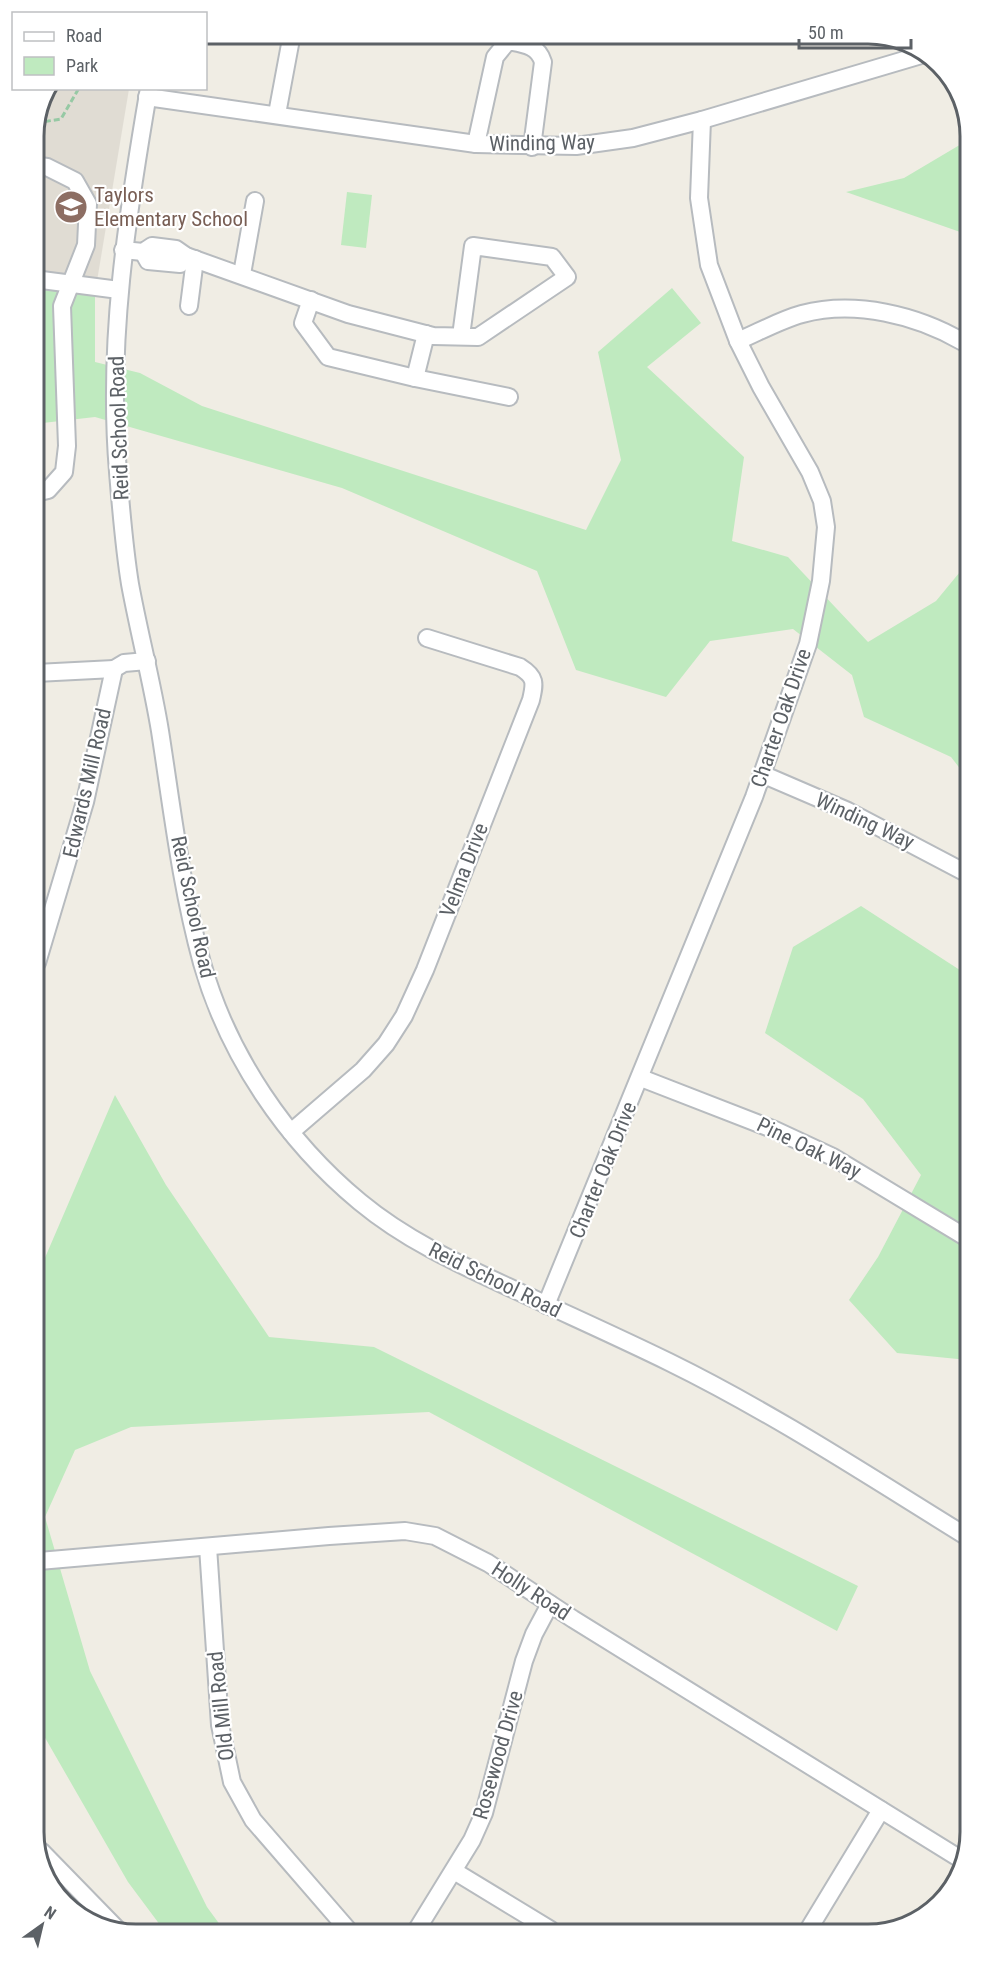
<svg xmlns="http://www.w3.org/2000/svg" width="1003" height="1967" viewBox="0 0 1003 1967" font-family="'Roboto Condensed',sans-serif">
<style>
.education{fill:#e0dcd3}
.green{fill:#bfeabf}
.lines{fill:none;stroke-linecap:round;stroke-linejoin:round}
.minor-casing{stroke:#b7bbbf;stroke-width:20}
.path{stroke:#96c9a4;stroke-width:3;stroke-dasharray:6 3;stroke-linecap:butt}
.minor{stroke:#fff;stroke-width:16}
.labels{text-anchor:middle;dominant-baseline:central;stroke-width:4.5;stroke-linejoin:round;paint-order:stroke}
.street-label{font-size:21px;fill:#5c6166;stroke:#fff}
.education-label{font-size:21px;fill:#785e54;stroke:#fff;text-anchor:start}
.rim{fill:none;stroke:#5c6166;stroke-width:3}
</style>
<rect width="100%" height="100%" fill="#f0ede4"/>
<!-- education -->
<path class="education" d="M51,89H129L95,293L34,285L33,129Z"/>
<!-- green -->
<g class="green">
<path d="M963,143V233L846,192L904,178Z"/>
<path d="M347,192L372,195L366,248L341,245Z"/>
<path d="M34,285L95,293V362L140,373L202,406L586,530L621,460L598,352L672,288L701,323L647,367L744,457L732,541L788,557L868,642L936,601L964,567L965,775L951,757L864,717L852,675L793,629L710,641L666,697L576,670L537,571L342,488L95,417L34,424Z"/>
<path d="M861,906L966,974L968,1360L897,1353L849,1300L878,1257L921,1175L863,1099L765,1033L793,947Z"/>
<path d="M115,1095L166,1185L269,1337L374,1347L858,1586L837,1631L429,1412L131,1427L75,1450L45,1517L90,1671L207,1907L226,1933H166L128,1882L40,1729L38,1274Z"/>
</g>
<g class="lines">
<defs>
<g id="minor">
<path d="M149,88C127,216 107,342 118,472C121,509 124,547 130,584C139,633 152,682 160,731C172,808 181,887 202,963C228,1055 286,1141 360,1202C407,1241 461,1265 515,1290C566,1314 618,1337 669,1362C773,1413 870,1477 969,1538"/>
<path d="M147,97L476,144L576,146L633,138L702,120L928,53"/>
<path d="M277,114L291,39"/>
<path d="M476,144L495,57L508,41C523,44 538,45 543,62L532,147"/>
<path d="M33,165L47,167L75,181L88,204L86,245L62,306L67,446L64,472L48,490L35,493"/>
<path d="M123,250L143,252L152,246L176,249L186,256L348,314L433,336L478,337L567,277L552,257L473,246L461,336"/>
<path d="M143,252L148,261L180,264L186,256"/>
<path d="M242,274L255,201"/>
<path d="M34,279L119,290"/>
<path d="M311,300L303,323L328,357L415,378L426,334"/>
<path d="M189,306L195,259"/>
<path d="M738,341C759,332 780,320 802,314C855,300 917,315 963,342"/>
<path d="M415,378L509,397"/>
<path d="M36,673L114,669"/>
<path d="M762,774L848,811L966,873"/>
<path d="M37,963L85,802L114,669L124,663L147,661"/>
<path d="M641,1078L775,1130L833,1157L967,1238"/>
<path d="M291,1132L363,1070L386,1044L404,1016L425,970L531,700C535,683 536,677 520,667L427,638"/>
<path d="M546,1305L754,797L808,644L821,581L826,527L822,501L810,472L761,387L738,341L709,265L699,198L702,120"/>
<path d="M208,1547L220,1725L232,1782L253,1820L350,1932"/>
<path d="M39,1561L329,1536L405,1531L435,1536L488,1563L573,1619L962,1860"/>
<path d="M41,1851L118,1930"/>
<path d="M454,1871L551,1930"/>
<path d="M810,1927L881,1810"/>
<path d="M416,1931L472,1840L484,1813L524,1661L534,1634L550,1604"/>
</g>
</defs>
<!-- minor casing -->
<use href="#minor" class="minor-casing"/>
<!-- path -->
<path class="path" d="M36,123L61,119L79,88"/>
<!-- minor -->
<use href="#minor" class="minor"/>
</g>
<!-- icons -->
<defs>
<symbol id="school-disc" viewBox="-11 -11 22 22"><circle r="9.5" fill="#8d6e63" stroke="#fff"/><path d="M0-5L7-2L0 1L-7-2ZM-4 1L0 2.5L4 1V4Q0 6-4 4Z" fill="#fff"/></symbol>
</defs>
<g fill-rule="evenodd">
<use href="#school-disc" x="52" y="188" width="38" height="38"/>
</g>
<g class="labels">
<!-- street labels -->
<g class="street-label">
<text transform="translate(542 143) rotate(-1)">Winding Way</text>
<text transform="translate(119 428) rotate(-92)">Reid School Road</text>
<text transform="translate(781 718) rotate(-71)">Charter Oak Drive</text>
<text transform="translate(87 783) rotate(-77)">Edwards Mill Road</text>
<text transform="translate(865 821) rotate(25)">Winding Way</text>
<text transform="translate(464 870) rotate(-69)">Velma Drive</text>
<text transform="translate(193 907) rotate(78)">Reid School Road</text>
<text transform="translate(809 1148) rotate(26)">Pine Oak Way</text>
<text transform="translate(603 1170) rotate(-68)">Charter Oak Drive</text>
<text transform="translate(495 1280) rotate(26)">Reid School Road</text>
<text transform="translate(531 1591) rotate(33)">Holly Road</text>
<text transform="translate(221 1706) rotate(-96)">Old Mill Road</text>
<text transform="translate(498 1755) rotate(-74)">Rosewood Drive</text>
</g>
<!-- education labels -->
<g class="education-label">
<text x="94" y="195">Taylors<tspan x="94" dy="24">Elementary School</tspan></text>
</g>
</g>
<!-- crop -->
<path d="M0 0H1003V1967H0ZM136 44H868A92 92 0 0 1 960 136V1832A92 92 0 0 1 868 1924H136A92 92 0 0 1 44 1832V136A92 92 0 0 1 136 44Z" fill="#fff" fill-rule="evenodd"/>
<path class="rim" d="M136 44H868A92 92 0 0 1 960 136V1832A92 92 0 0 1 868 1924H136A92 92 0 0 1 44 1832V136A92 92 0 0 1 136 44Z"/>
<!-- legend -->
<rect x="12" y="12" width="195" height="78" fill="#ffffff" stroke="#bec0c2" stroke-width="1.5"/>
<rect x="24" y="32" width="30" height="9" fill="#ffffff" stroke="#bec0c2" stroke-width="1.5"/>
<text x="66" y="42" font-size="18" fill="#5c6166">Road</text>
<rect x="24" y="57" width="30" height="18" fill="#bfeabf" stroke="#bec0c2" stroke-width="1.5"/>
<text x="66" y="72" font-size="18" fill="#5c6166">Park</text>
<!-- north arrow -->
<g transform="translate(42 1925) rotate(34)" stroke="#ffffff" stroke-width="4.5" paint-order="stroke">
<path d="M0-4.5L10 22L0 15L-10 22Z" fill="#5c6166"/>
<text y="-9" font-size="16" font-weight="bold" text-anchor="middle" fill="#5c6166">N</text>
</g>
<!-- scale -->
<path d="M799 39v9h112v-9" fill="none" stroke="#5c6166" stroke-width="3"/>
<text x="808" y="39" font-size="18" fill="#5c6166" stroke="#ffffff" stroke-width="4.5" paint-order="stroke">50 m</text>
</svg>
